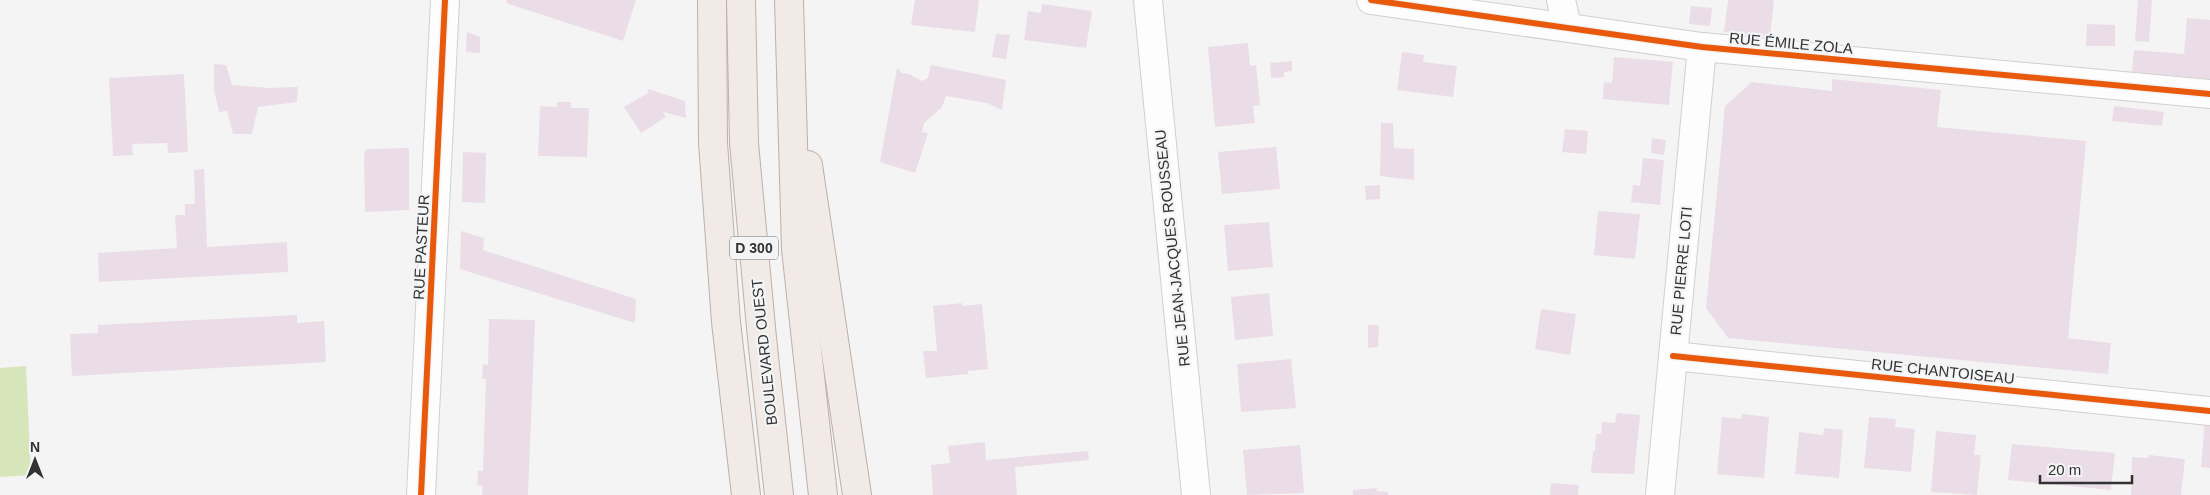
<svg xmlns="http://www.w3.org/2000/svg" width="2210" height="495" viewBox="0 0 2210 495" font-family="Arial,sans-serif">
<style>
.green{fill:#d6e5ba}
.building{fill:#eadde8}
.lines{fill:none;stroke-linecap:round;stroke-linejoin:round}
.minor-casing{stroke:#d0d0d0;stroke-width:30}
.major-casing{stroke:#bdb0a8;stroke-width:30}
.minor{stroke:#fdfdfd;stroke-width:28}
.major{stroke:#f1eae6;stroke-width:28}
.cycleway-casing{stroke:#f3f4f5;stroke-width:9}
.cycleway{stroke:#e8590c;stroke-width:6}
.labels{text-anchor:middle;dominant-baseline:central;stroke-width:4.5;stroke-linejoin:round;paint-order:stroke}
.shield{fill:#f3f4f5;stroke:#6c6c6c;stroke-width:1}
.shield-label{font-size:14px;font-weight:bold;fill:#323232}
.street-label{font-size:15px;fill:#323232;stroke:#f3f4f5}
</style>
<rect width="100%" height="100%" fill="#f4f4f4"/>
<!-- green -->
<path class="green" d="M26,366L31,475L0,477V368Z"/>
<!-- building -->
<g class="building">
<path d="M507,0H636L623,41L506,3Z"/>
<path d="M915,0H979L975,32L911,25Z"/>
<path d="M1728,0H1774L1770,37L1724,32Z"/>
<path d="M2138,0H2152L2149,42L2135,41Z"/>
<path d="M1042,4L1092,11L1086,48L1024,40L1028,11L1041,13Z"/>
<path d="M1691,6L1712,8L1710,26L1689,24Z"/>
<path d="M2187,18L2210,20V79L2132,72L2134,50L2184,54Z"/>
<path d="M2087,24L2115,25V46H2086Z"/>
<path d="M467,32L480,37V53L466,52Z"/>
<path d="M996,34L1010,35L1006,59L992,57Z"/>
<path d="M1248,43L1250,66L1256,65L1260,105L1253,106L1255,123L1215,127L1208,47Z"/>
<path d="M1402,52L1424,55L1423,62L1457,66L1453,97L1397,90Z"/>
<path d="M1614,57L1673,62L1669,105L1603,99L1604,82L1612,83Z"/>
<path d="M1292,61V71L1284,72V77L1271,78L1270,63Z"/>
<path d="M214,64L226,65L232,85L268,88L298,87L297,102L258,107L252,134H233L227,111L219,112L214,90Z"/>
<path d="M931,65L1006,80L1002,110L987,103L946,96L942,107L924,123L922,132L928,133L915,173L880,162L897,68L902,73L909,74L922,81L928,78Z"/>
<path d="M184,74L188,152L168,153L167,143L132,144L133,155L113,156L109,78Z"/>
<path d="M1832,79L1941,90L1937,127L2086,141L2068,338L2111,343L2108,374L1728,338L1706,308L1725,106L1752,82L1832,91Z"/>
<path d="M648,89L685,101L686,118L663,112L666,117L641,133L624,107L648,93Z"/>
<path d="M557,102H571V108H589L587,157L538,156L540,106L557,107Z"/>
<path d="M2114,106L2164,112L2162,126L2112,121Z"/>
<path d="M1381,123H1393L1394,148L1414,149V180L1380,176Z"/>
<path d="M1565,129L1588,131L1586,154L1562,152Z"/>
<path d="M1652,138L1666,140L1664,155L1651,153Z"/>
<path d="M1276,147L1280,189L1222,194L1218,152Z"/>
<path d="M409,148V210L365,212L364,154L367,149Z"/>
<path d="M463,152L486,153L485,203L462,202Z"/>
<path d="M1643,158L1664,160L1660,205L1631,202L1633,185L1640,186Z"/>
<path d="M204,169L207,247L287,242L288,272L99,282L98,253L177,248L175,215H185V204H195L194,170Z"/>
<path d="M1380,185V199L1366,200L1365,186Z"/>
<path d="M1598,211L1640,214L1635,259L1594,255Z"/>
<path d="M1269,222L1273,267L1228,271L1224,225Z"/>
<path d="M461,231L484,238L483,250L636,299L635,323L460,269Z"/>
<path d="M1269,293L1273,336L1235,340L1231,297Z"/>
<path d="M962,303V306L982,304L988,369L968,371V374L926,378L923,351H937L933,306Z"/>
<path d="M1541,309L1576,314L1570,355L1535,349Z"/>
<path d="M297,315V323L324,321L326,362L72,376L70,334L98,333V325Z"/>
<path d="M489,319L535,320L528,495H482L483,486L477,485L478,471H483L486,379H482L483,364L488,365Z"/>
<path d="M1368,325H1379L1378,347L1368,348Z"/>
<path d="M1291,359L1296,408L1241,412L1237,364Z"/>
<path d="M1617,413L1640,415L1634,474L1591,473L1593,451H1595L1596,434H1601L1602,422L1615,423Z"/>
<path d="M1742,414L1769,417L1764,478L1717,474L1722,417L1741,419Z"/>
<path d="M1869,417L1896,419L1895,427L1915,429L1911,472L1864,468Z"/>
<path d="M2205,419L2210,420V468L2201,467Z"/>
<path d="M1824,428L1843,430L1839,478L1795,474L1799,432L1823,435Z"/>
<path d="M1936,431L1976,435L1974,455H1981L1977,495L1931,492Z"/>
<path d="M985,442L986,460L1088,451L1089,460L1015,467L1017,495H933L931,465L950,463L948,446Z"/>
<path d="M2012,444L2115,453L2111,490L2008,480Z"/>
<path d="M1300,445L1304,493L1247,495L1243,450Z"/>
<path d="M2149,455L2185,459L2181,495H2131L2132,457L2148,458Z"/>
<path d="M1551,483L1579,485L1578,495H1550Z"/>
<path d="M1377,488L1376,491L1388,492V495H1353V490Z"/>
</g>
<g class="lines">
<defs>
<g id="minor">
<path d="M1148,0L1196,495"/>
<path d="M1371,0L1702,47L2210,94"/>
<path d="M1561,0L1567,27"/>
<path d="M1673,356L2210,411"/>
<path d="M421,495L445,0"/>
<path d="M1660,495L1702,47"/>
</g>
<g id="major">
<path d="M712,0L713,143L726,322L746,495"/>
<path d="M741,0L744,143L762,338L779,495"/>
<path d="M789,0L796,249L823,495"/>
<path d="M808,165L857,495"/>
</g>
</defs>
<!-- minor casing -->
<use href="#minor" class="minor-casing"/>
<!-- major casing -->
<use href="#major" class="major-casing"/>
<!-- minor -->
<use href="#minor" class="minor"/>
<!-- major -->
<use href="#major" class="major"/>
<defs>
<g id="cycleway">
<path d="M1371,0L1702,47L2210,94"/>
<path d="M1673,356L2210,411"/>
<path d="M421,495L445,0"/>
</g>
</defs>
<!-- cycleway casing -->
<use href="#cycleway" class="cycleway-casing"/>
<!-- cycleway -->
<use href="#cycleway" class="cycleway"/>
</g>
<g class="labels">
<!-- shield labels -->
<rect class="shield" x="730" y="236.5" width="48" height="23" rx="4"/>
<g class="shield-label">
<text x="754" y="248">D 300</text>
</g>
<!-- street labels -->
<g class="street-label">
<text transform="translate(1791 43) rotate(5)">RUE ÉMILE ZOLA</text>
<text transform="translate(421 247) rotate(-87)">RUE PASTEUR</text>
<text transform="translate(1172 248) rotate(-96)">RUE JEAN-JACQUES ROUSSEAU</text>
<text transform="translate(1681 271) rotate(-85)">RUE PIERRE LOTI</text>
<text transform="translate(764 352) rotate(-96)">BOULEVARD OUEST</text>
<text transform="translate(1943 371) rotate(6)">RUE CHANTOISEAU</text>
</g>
</g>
<!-- north arrow -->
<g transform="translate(35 460)" stroke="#f3f4f5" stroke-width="4" paint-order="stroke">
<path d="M0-4L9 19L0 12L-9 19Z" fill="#323232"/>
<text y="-8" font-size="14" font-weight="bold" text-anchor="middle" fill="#323232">N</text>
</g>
<!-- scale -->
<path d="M2040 475v8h92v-8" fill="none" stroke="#323232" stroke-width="2.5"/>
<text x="2048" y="475" font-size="15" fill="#323232" stroke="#f3f4f5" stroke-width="4" paint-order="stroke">20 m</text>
</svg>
